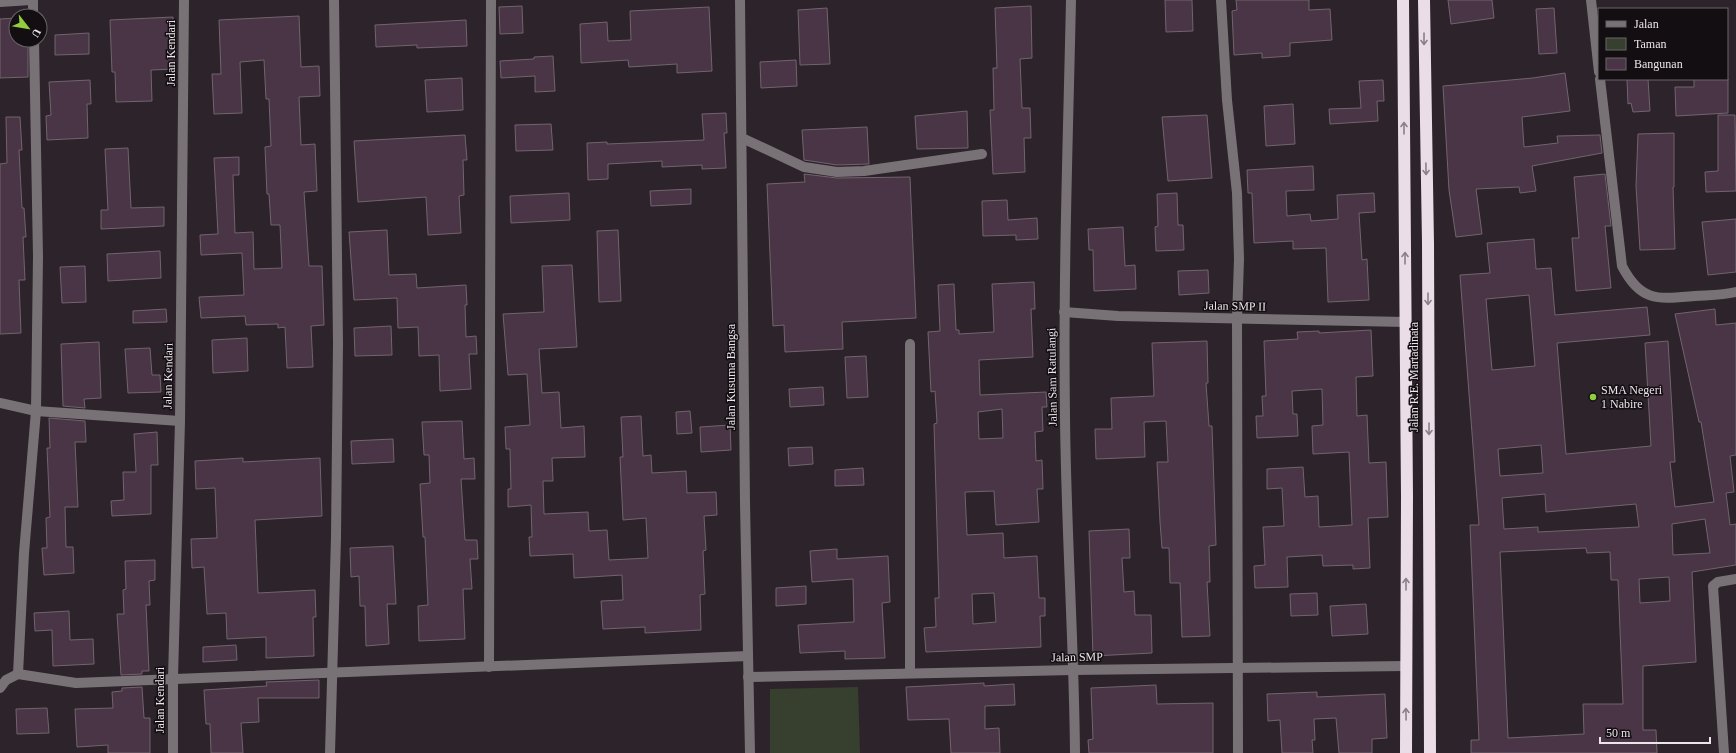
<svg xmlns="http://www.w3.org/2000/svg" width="1736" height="753" viewBox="0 0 1736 753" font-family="Georgia,serif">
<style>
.green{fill:#373f2f}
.building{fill:#4a3546;stroke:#71646e;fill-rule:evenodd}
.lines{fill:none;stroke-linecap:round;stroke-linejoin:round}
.minor{stroke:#787276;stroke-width:10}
.highway{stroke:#ebdde8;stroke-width:12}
.oneway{stroke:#898088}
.poi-dot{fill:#92cd3e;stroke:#120e12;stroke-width:1.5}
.labels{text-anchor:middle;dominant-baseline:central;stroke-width:3;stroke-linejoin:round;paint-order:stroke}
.street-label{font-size:12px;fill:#ece4ea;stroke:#120e12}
.poi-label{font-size:12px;fill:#ece4ea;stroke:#120e12;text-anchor:start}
</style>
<rect width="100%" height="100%" fill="#2d232b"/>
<!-- green -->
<path class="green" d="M858,687L860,753H770V689Z"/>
<!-- building -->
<g class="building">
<path d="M1165,0H1192L1193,31L1166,32Z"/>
<path d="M1236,0H1309V10L1330,9L1332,40L1290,43V56L1262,58V53L1234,55L1232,11L1237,10Z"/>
<path d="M1448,0H1492L1494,18L1451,24Z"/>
<path d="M522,6L523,33L500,34L499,7Z"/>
<path d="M1031,6L1032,58L1020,59L1022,108H1030L1031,138H1024L1025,172L993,174L990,110H994L993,68H997L995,8Z"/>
<path d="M709,7L712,71L677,73V64L629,67L628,60L581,63L580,24L607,22L608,41L631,40L630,11Z"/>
<path d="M827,8L830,64L800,65L798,10Z"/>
<path d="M1554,8L1557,53L1539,54L1536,9Z"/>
<path d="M299,16L301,67L319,66L320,96L299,97L301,145L315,144L317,191L304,192L309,266H322L324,325L311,326L313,367L287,368L285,327L278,328V324L246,325L245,316L201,318L199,297L244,295L242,253L201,255L200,235L218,234L214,158L239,157V175H233L235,233L253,232L254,269L282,268L280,225H271L269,194H267L265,147L271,146L269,99H266L264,60L240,62L242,113L214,114L212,74H221L219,20Z"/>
<path d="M173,17L175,69L151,70L152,101L116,102L115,72H112L110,20Z"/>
<path d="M16,18V40H28V77L0,78V19Z"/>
<path d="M466,20L467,46L417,48V45L376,47L375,25Z"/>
<path d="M89,33V54L55,55V35Z"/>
<path d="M553,56L555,91L535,92V76L501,78L500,61L534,59V57Z"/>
<path d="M796,60L797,86L761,88L760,62Z"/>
<path d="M1565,73L1570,111L1522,117L1524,147L1558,143L1557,136L1600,135L1602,153L1532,166L1536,191L1520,193L1519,187L1476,189L1482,234L1456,237L1449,190L1443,86L1533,78Z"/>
<path d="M462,78L463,110L427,112L425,80Z"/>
<path d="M1627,79H1648L1650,111L1633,112L1631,103L1628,104Z"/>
<path d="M1694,79H1728V113L1676,116L1675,87H1694Z"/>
<path d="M90,80L91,104H87L88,138L47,140L46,116L51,115L49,82Z"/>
<path d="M1383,80L1384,101H1377L1378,121L1330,124L1329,109L1361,108L1359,81Z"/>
<path d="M1293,104L1295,144L1266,146L1264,106Z"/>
<path d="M967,111L968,148L917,149L915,116Z"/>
<path d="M726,113L727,133H724L726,168L702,169V165L662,167V161L608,164V179L588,180L587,143L607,142V144L704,140L702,114Z"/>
<path d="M1207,115L1212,178L1168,181L1162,117Z"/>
<path d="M1718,115H1735L1736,191L1706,192L1705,172L1718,171Z"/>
<path d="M6,117H20L22,150H19L22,208H24L26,237H23L25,280H19L21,333L0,334V164L7,163Z"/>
<path d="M551,124L553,150L516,151L515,125Z"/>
<path d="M867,127L869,164L837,165L804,160L802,130Z"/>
<path d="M1674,133V187H1673L1675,249L1640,250L1636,186L1638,134Z"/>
<path d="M465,135L467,160H463L464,195L459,196L461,233L428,235L426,197L358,202L354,141Z"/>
<path d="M128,148L131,208L164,207V226L101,229V210H108L105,149Z"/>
<path d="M1313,166L1314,190L1286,191L1287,216L1310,214L1311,221L1338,219L1337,195L1374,193L1375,212L1359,213L1362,260L1367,259L1369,300L1328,302L1326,248L1293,249V241L1254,243L1252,193H1248L1247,170Z"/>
<path d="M804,174L837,178L910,177L916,318L842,322L843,349L785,352L784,325L773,326L767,184L805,182Z"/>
<path d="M1605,174L1611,226H1605L1611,288L1576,291L1572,238H1579L1574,177Z"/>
<path d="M691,189V204L651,206L650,191Z"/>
<path d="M569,193L570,220L511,223L510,196Z"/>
<path d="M1177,193L1178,225H1183L1184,250L1156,251L1155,227L1158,226L1157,194Z"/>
<path d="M1007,200L1008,220L1037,218L1038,239L1016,240V235L983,236L982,201Z"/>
<path d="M1736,219V272L1708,275L1702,222Z"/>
<path d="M1123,227L1125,266L1135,265L1136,289L1094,291L1093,250H1089L1088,229Z"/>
<path d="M387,230L389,275L416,274L417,288L466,285L467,305H465L466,337L476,336L477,354H469L471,389L440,391L439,355L419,356L418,327L398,328L397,298L354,300L349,232Z"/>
<path d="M618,230L621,301L599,302L597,231Z"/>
<path d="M1534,239L1536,269L1551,268L1555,315L1647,307L1650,335L1557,343L1566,454L1651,446L1645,343L1668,341L1675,462H1670L1675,507L1714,502L1701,422H1699L1675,314L1715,309L1716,325L1736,323V455L1730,456L1734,492L1726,493L1730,525L1736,524V565L1692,572L1696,662L1643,666V730H1656L1657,753H1471V740H1479L1470,525H1479L1460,275L1490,273L1487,243ZM1529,295L1535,366L1492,370L1486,299ZM1541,445L1543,473L1500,476L1498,449ZM1545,494L1546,512L1636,504L1639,527L1538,532V527L1504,529L1502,498ZM1705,519L1710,553L1673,555L1672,524ZM1586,548L1587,553L1610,552L1611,580H1618L1623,704H1583L1584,734L1508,738L1500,552ZM1669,577L1670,601L1640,603L1639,579Z"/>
<path d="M160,251L161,278L108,281L107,254Z"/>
<path d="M572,265L577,347L539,349L542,393L559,392L561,428L584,426L585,457L552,458L553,481H543L544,514L588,512L589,531L607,530L609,560L648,558L646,518L623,520L620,457H623L621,417L641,416L643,456L651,455L652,473L686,471L687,493L716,492L717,515L704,516L706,550L703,551L705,594L700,595L701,630L645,633V627L603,629L601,601L623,600L622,575L574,578L573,554L530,556L529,537H532L531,505L508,507V489H511L510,449H506L505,427L530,425L527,374L508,375L503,314L544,312L542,266Z"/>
<path d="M85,266L86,302L62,303L60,267Z"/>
<path d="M1208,270L1209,293L1179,295L1178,271Z"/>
<path d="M1034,282L1035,309H1031L1033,357L979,360L980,395L1046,392L1047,407H1042L1043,431L1035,432L1036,461L1042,460L1043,489H1037L1039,522L996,525L994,491L965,492L967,535L1003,533L1004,558L1037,556L1039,598H1045V616H1040L1041,647L926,652L924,628L936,627L935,598H939L934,424L937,423L935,391L931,392L928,332L940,331L938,285L954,284L956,330H959V334L994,332L992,284ZM1002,409L1003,438L979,439L978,412ZM994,593L996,622L973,624L972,594Z"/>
<path d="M166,309L167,322L133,323V311Z"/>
<path d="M391,326L392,355L355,356L354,328Z"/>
<path d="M1371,330L1373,376L1356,377L1357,416L1367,415L1369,463L1386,462L1388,517L1368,518L1370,568L1353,569V565L1323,566L1322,555L1287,557L1288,587L1255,588L1254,566L1265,565L1263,527L1284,526L1282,488L1267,489V469L1303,467L1305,497L1318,496L1319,527L1352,525L1349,452L1313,454L1312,426L1323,425L1322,389L1292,391L1293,414H1297L1298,436L1257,438L1256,416H1263L1262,396H1266L1264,341L1298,339L1297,332L1319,331V333Z"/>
<path d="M247,338L248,371L213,373L212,340Z"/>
<path d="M1207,341L1208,383H1206L1209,426H1212L1216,545L1209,546L1210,582H1207L1210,636L1182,637L1180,583H1170L1169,548H1162L1160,522L1157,462H1168L1166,421L1144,422L1145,457L1096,459L1095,429H1112L1111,398L1154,396L1152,343Z"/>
<path d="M99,342L101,398L84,399L85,408L63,406L61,344Z"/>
<path d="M150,348L152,375H160L161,392L128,393L125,349Z"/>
<path d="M866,356L868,397L847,398L845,357Z"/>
<path d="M823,387L824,405L790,407L789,389Z"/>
<path d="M690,411L692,433L677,434L676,412Z"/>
<path d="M49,418L85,421L86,442H75L78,507H65L66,547H73L74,573L44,575L42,548H47L46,518L50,517L47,448H50Z"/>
<path d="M462,421L464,459L474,458L475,479H461L465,540H477L478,559H470L472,589H463L465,639L419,641L418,606L428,605L425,537H423L420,484L430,483L429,455H424L422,422Z"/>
<path d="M730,425L731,450L701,452L700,427Z"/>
<path d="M157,432L158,465H151V514L112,516L111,501L124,500L123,472H136L134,434Z"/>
<path d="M393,439L394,462L352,464L351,441Z"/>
<path d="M812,447L813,464L789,466L788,448Z"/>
<path d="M243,458V462L320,458L322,516L255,520L258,593L315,590L316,617H313L314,656L266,658V637L227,639L226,613L207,614L204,567L192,568L191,539L217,538L215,488L196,489L195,461Z"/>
<path d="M863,468L864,485L835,486V470Z"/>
<path d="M1129,529L1130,558H1122L1124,592L1134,591L1135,615H1151L1152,653L1093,656L1089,531Z"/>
<path d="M393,546L396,604H387L389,644L366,646L365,606H360L359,576L351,577L350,548Z"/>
<path d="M837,549V559L888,556L890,602L882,603L885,658L845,659V651L800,653L798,625L854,622L853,579L812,582L810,551Z"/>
<path d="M155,560V580L149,581L150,605H146L149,671H142V674L121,675L117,614H124L123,590L126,589L125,561Z"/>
<path d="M806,586V604L776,606V588Z"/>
<path d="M1317,593L1318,615L1291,616L1290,594Z"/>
<path d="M1366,604L1368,634L1332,636L1330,606Z"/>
<path d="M69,611L70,640L93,639L94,664L53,666L52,630L35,631L34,613Z"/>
<path d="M236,645L237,660L203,662V647Z"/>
<path d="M319,680V698H258L259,722L241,723L243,753H211L210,724H206L204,690L267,686L266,682Z"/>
<path d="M984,683V686L1014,684L1015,705L985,706V729L999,728L1000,753H951L949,719L908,720L906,687Z"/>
<path d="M1156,685L1157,704L1213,703V753H1089L1088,740L1093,739L1091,688Z"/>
<path d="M142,687L144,718H150V753H108V745L77,747L75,709L113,708L112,692L122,691V688Z"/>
<path d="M1317,692V697L1385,694L1387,738L1372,739V753H1339L1336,718L1314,719L1315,740H1312L1313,753H1282L1280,720L1268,721L1267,694Z"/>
<path d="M47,708L49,733L17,734L16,709Z"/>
</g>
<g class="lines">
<!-- minor -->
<g class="minor">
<path d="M33,0V16"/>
<path d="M740,0L745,503L750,753"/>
<path d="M1071,0C1068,139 1063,278 1065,416C1066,529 1074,641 1075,753"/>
<path d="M1221,0L1227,100L1237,193L1239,259L1237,319L1238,753"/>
<path d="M1591,0L1599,72"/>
<path d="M0,2L31,0"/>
<path d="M1600,79L1622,266C1641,303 1659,299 1695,296C1709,295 1723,295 1736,292"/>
<path d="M742,138L804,167L837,172L864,171L982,154"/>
<path d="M1064,312L1118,316L1406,322"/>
<path d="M910,344V673"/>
<path d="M0,403L36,411L180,421"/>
<path d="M489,667L491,0"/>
<path d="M18,674L24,553L36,411L38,256L34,40"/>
<path d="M748,677L1074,670L1405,666"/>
<path d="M0,688L6,680L18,674L76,683L748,656"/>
<path d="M173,753V678L180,421L184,0"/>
<path d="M330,753L336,537L338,343L334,0"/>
<path d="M1724,753L1713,586L1718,582L1736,579"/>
</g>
<!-- highway -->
<g class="highway">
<path d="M1403,0L1407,497L1406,753"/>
<path d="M1424,0L1428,243L1430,753"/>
</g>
</g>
<!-- one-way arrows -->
<defs><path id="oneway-shaft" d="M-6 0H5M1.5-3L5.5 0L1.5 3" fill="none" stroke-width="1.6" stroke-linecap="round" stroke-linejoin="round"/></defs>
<g class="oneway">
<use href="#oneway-shaft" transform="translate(1424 39) rotate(90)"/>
<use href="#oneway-shaft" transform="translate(1404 128) rotate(-90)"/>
<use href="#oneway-shaft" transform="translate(1426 169) rotate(89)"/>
<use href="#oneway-shaft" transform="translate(1405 258) rotate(-90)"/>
<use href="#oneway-shaft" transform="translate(1428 299) rotate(90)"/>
<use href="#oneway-shaft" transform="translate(1429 429) rotate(90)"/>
<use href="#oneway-shaft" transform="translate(1406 584) rotate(-90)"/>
<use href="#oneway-shaft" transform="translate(1406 714) rotate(-91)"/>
</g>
<!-- markers -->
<circle class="poi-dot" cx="1593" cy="397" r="4"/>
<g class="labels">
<!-- street labels -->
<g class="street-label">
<text transform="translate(171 53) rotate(-90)">Jalan Kendari</text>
<text transform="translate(1235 306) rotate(1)">Jalan SMP II</text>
<text transform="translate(168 376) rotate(-89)">Jalan Kendari</text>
<text transform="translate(731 377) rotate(-90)">Jalan Kusuma Bangsa</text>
<text transform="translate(1052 377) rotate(-91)">Jalan Sam Ratulangi</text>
<text transform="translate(1414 377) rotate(-90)">Jalan R.E. Martadinata</text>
<text transform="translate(1077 657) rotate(-1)">Jalan SMP</text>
<text transform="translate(160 700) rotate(-90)">Jalan Kendari</text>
</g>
<!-- poi labels -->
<g class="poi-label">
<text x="1601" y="390">SMA Negeri<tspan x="1601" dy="14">1 Nabire</tspan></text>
</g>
</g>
<!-- legend -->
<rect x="1598" y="8" width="130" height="72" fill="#120e12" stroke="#696468"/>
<rect x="1606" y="21" width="20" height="6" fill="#787276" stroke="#696468"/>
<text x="1634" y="28" font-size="12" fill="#ece4ea">Jalan</text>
<rect x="1606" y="38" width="20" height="12" fill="#373f2f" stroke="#696468"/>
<text x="1634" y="48" font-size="12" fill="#ece4ea">Taman</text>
<rect x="1606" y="58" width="20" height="12" fill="#4a3546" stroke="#696468"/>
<text x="1634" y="68" font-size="12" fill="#ece4ea">Bangunan</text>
<!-- north arrow -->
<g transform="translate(28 28) rotate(121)"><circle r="19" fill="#120e12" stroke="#696468"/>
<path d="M0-3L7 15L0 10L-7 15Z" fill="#92cd3e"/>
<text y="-6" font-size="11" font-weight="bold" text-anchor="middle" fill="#ece4ea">U</text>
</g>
<!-- scale -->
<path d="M1600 737v6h110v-6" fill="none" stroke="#ece4ea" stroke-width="2"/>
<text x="1606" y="737" font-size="12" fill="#ece4ea" stroke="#120e12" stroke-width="3" paint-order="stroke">50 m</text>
</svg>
